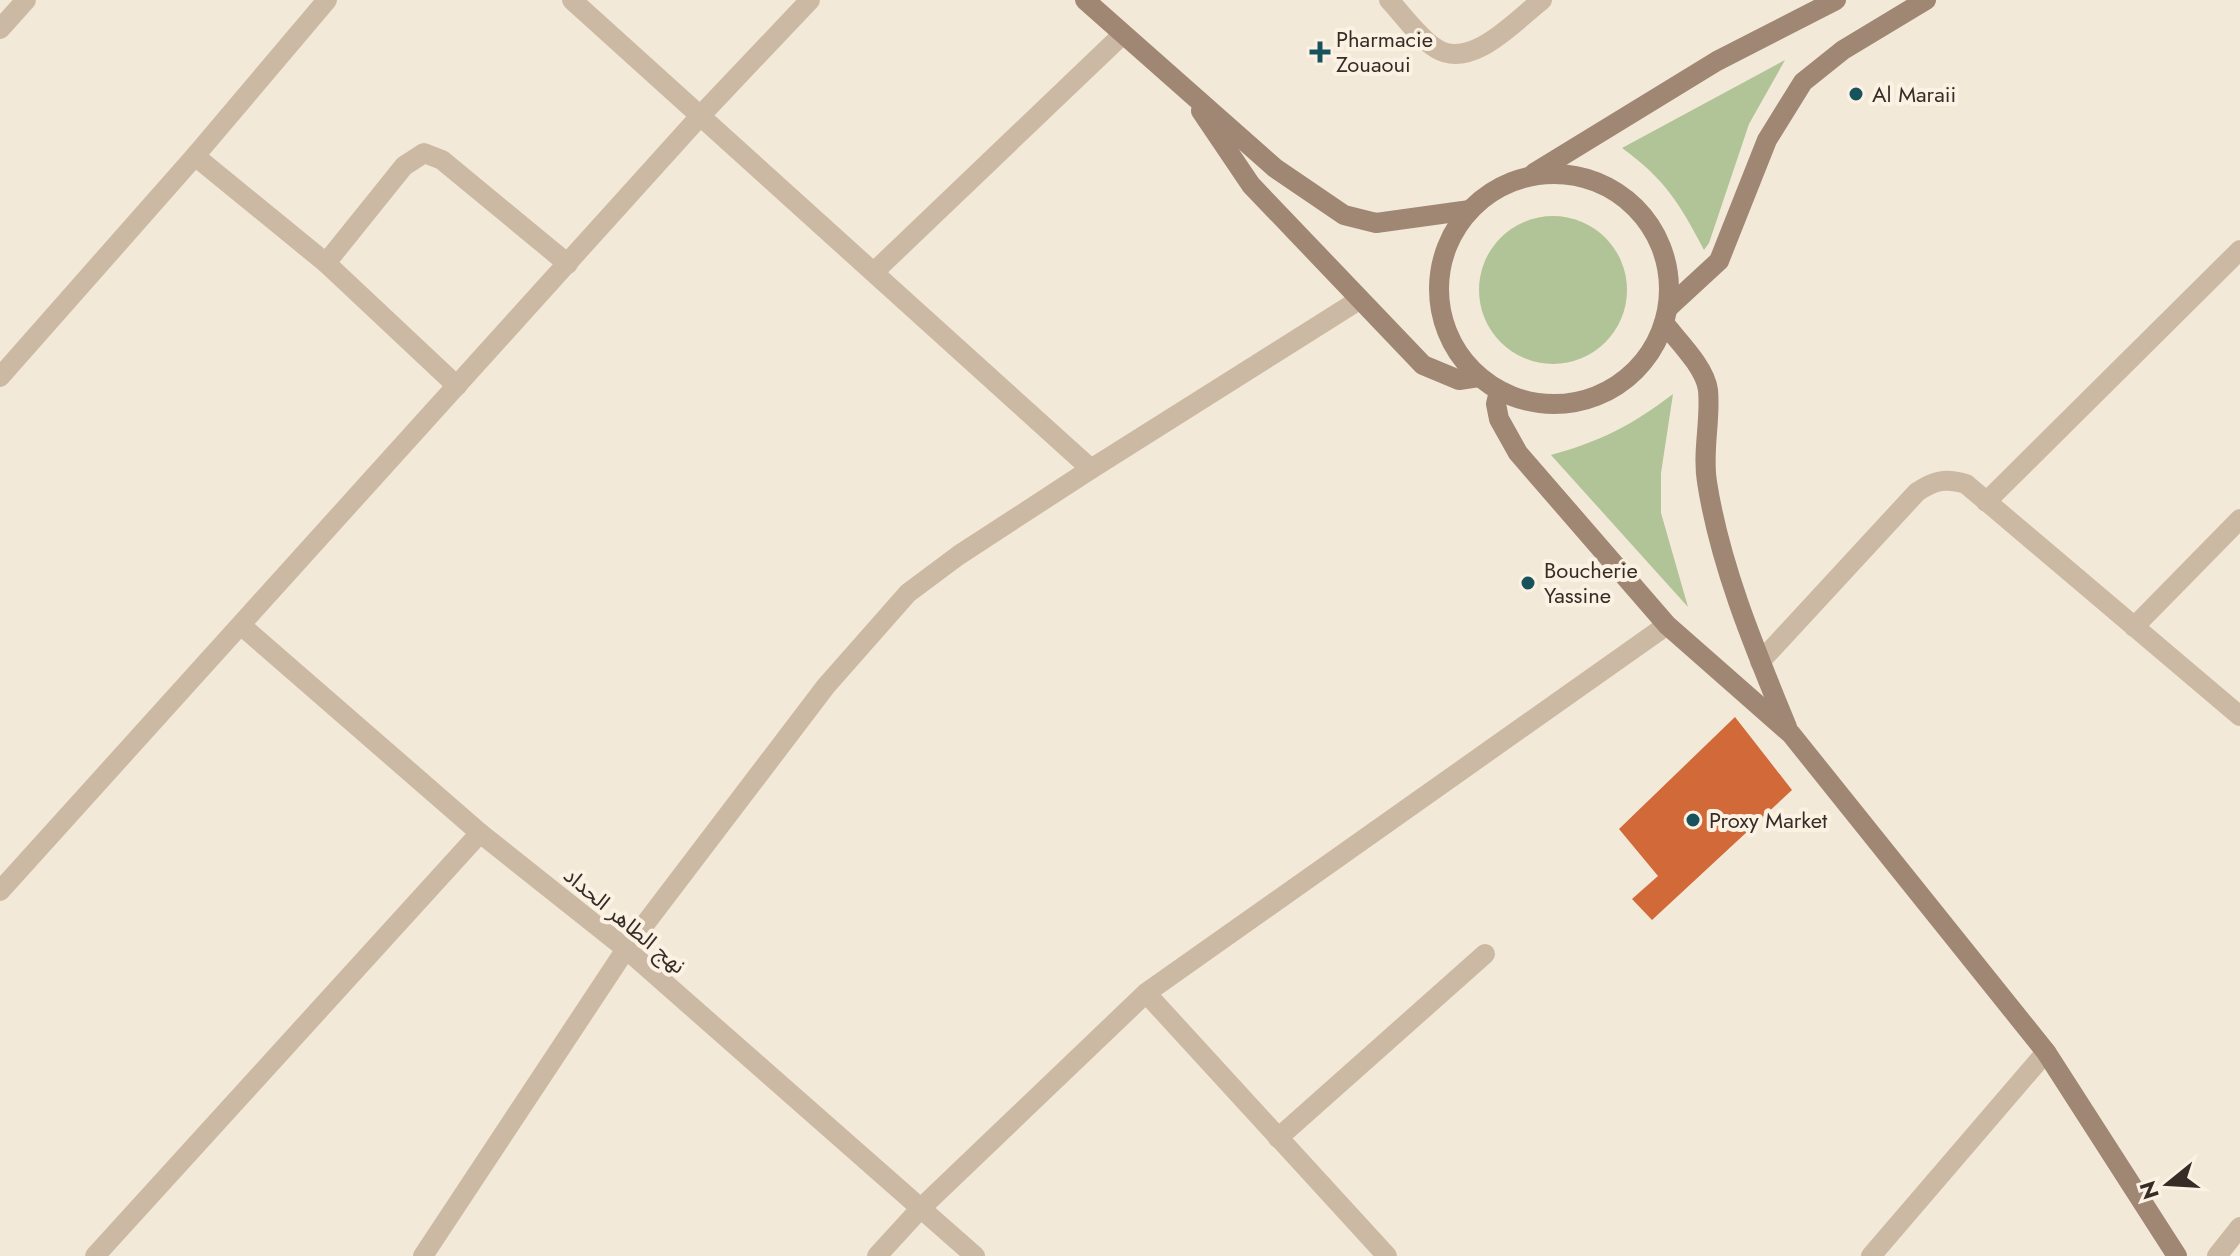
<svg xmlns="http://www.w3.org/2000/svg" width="2240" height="1256" viewBox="0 0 2240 1256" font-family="Jost,'Noto Sans Arabic',sans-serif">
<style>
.green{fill:#b1c497}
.building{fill:#d16938}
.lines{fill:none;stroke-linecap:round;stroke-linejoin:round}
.street{stroke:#ccb9a3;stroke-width:20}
.secondary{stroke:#a08774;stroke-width:20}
.poi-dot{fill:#18525c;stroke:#fbf2e4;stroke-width:3}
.labels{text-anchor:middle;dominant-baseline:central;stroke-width:8;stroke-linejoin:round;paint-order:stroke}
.poi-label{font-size:22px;fill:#372c26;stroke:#fbf2e4;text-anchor:start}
.street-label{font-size:22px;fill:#372c26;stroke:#fbf2e4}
</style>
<rect width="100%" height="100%" fill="#f3e9d8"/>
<!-- green -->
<g class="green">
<path d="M1785,60L1749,124L1709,243L1704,250C1680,204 1665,179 1622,148Z"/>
<circle cx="1553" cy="290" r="74"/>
<path d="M1673,394L1661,473V513L1688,607L1551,455C1601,441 1631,426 1673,394Z"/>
</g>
<!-- building -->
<path class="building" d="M1735,717L1792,790L1652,920L1632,899L1658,876L1619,829Z"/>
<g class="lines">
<!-- street -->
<g class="street">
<path d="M572,0L1091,469"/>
<path d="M1389,0C1403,15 1419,38 1437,49C1472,70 1516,20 1542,0"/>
<path d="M0,29L26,0"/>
<path d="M195,156L326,263L404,166L424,153L442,160L568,264"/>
<path d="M326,263L457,386"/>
<path d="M875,271L1122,35"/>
<path d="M0,377L195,156L327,0"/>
<path d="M1986,502L2240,250"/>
<path d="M242,626L480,833L626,949L975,1256"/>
<path d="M2134,627L2240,519"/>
<path d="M1760,662L1917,492C1935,480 1946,478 1966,484L2240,716"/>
<path d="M0,891L702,114L810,0"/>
<path d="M1146,993L1387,1256"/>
<path d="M1278,1138L1485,954"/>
<path d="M95,1256L480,833"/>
<path d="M423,1256L626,949L826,686L908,593L959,555L1091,469L1359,300"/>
<path d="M877,1256L920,1209L1146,993L1667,625"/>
<path d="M1871,1256L2046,1052"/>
<path d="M2217,1256L2240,1227"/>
</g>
<!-- secondary -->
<g class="secondary">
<path d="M1085,0L1275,168L1344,215L1376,223L1470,210"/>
<path d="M1201,111L1251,185L1423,365L1459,380L1479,377"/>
<path d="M1534,173L1717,61L1836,0"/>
<circle cx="1554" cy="289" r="115"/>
<path d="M1668,308L1719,261L1767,140L1803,82L1843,50L1926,0"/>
<path d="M1664,323C1678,341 1705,367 1708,390C1711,420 1702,451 1707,482C1720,566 1755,649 1787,727"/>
<path d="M1499,391L1496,404L1499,419L1518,453L1667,625L1791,734L2046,1052L2177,1256"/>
</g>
</g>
<!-- markers -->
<g class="poi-dot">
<path d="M1316 40h8v8h8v8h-8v8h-8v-8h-8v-8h8z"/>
<circle cx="1856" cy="94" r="8"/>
<circle cx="1528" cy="583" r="8"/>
<circle cx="1693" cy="820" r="8"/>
</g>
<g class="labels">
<!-- poi labels -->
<g class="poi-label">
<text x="1336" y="39">Pharmacie<tspan x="1336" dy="25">Zouaoui</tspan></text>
<text x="1872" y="94">Al Maraii</text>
<text x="1544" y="570">Boucherie<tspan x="1544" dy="25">Yassine</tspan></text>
<text x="1709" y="820">Proxy Market</text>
</g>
<!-- street labels -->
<g class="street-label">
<text transform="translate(625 920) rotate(40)">نهج الطاهر الحداد</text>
</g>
</g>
<!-- north arrow -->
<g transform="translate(2168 1184) rotate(252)" stroke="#fbf2e4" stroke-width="6" paint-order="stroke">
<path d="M0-6L14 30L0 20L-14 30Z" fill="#372c26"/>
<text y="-12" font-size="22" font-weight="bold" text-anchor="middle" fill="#372c26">N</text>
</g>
</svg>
